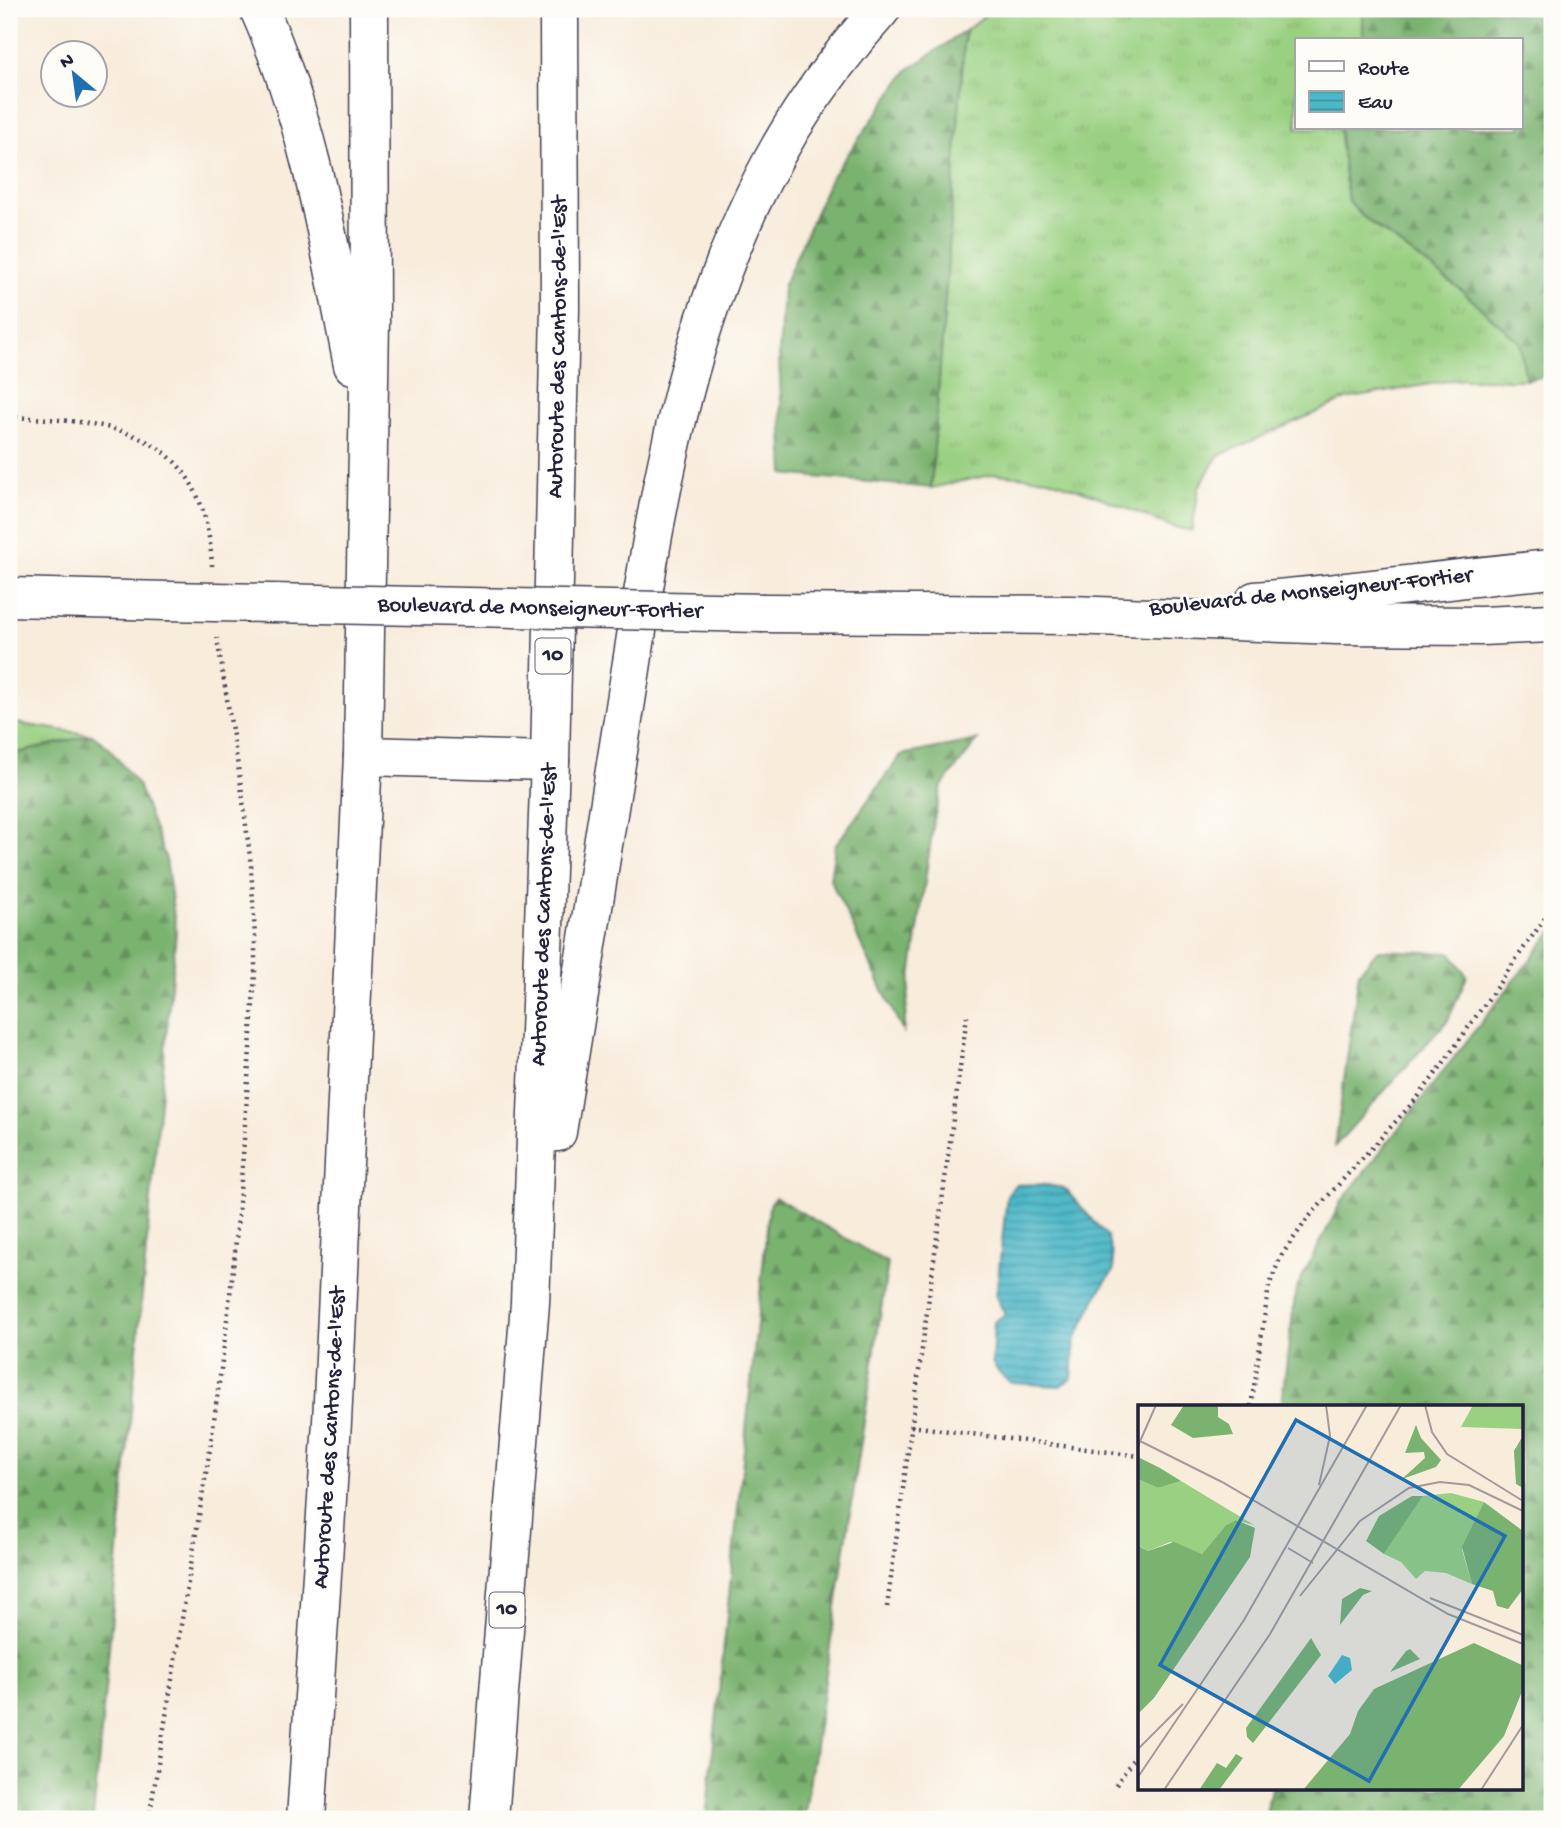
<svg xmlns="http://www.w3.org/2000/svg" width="1561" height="1828" viewBox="0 0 1561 1828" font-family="'Gochi Hand',sans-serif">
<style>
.grass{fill:url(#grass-tufts);stroke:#5e795e;stroke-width:2}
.forest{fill:url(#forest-firs);stroke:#4e6a55;stroke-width:2}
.water{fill:url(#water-rules);stroke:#366c81;stroke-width:2}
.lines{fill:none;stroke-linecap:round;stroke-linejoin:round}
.minor-casing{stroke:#424053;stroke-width:41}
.major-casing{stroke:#424053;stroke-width:41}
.highway-casing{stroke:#424053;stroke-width:41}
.path{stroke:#424053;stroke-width:4.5;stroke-dasharray:2 5;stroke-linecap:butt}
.minor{stroke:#fff;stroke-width:38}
.major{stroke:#fff;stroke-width:38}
.highway{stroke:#fff;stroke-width:38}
.major-bridge-casing{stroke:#424053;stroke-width:41;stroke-linecap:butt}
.major-bridge{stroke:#fff;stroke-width:38}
.labels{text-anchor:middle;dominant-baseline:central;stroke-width:6;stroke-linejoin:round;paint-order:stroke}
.shield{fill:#fdfcf7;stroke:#646373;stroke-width:2}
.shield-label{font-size:21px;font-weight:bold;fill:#22223b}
.street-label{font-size:23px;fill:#22223b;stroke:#fdfcf7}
.inset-road{fill:none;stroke:#a29b9b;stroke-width:2}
.view{fill:#1f6fb2;fill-opacity:0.15;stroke:#1f6fb2;stroke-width:3.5}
.inset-edge{fill:none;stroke:#22223b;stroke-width:3.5}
</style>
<defs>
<pattern id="grass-tufts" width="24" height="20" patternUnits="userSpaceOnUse" patternTransform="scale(1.75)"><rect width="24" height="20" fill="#99d081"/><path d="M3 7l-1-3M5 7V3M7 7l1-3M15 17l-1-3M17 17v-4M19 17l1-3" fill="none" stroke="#84b270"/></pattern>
<pattern id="forest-firs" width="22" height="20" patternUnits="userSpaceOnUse" patternTransform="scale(1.75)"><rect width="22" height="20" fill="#7ab26f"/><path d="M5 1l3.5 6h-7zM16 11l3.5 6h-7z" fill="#64905c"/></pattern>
<pattern id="water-rules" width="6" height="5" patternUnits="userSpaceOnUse" patternTransform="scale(1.75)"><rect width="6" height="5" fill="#4bb7c7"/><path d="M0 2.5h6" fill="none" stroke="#3e94a3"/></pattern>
</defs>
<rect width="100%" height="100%" fill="#fdfcf7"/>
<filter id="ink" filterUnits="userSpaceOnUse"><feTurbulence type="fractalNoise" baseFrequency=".0143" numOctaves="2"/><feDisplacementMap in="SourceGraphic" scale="14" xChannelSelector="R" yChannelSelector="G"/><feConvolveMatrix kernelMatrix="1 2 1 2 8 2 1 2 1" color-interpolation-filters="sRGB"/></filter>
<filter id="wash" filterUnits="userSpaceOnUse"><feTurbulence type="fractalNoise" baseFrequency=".00686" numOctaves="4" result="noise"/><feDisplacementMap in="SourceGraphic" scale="28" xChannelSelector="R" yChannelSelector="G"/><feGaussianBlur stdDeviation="1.57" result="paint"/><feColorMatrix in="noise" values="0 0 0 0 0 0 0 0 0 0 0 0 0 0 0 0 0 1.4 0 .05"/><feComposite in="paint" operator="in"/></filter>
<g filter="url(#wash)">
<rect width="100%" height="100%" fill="#f8ecdb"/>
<!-- grass -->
<g class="grass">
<path d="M993,9H1363V40H1297V128H1339L1348,201L1362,216L1461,290L1520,343L1526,380H1453L1346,399L1218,456L1199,487L1192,531L1170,526L1092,494L1048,479L995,474L931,488L965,31Z"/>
<path d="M9,722L92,735L9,755Z"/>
</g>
<!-- forest -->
<g class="forest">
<path d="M1363,9H1552V375L1526,380L1520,343L1461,290L1362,216L1348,201L1339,128H1521V40H1363Z"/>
<path d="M965,31L931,488L784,474L779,356L783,287L830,179L908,70Z"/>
<path d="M92,735L108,747L138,785L166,859L176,931L93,1819H9V755Z"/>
<path d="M978,740L942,786L934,819L903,1032L830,879L835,846L901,755Z"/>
<path d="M1552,932V1819H1265L1271,1788H1521V1406H1281L1296,1289L1341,1202Z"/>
<path d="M1378,950L1451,953L1467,976L1448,1020L1335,1146L1359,972Z"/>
<path d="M775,1197L888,1263L804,1819H706L769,1207Z"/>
</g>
<!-- water -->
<path class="water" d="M1038,1184L1064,1188L1107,1236L1112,1254L1114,1270L1101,1288L1075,1340L1072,1378L1060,1386L1011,1383L999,1373L992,1362L994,1322L1005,1314L996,1297L1007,1195L1015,1185Z"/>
</g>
<g filter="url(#ink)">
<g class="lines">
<defs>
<path id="minor" d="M363,756L550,761"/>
<g id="major">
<path d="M9,597L167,601"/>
<path d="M1255,601C1355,593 1453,578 1552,569"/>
<path d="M764,613L1070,615L1338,625L1481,626L1552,623"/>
</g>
<g id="highway">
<path d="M259,9C309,121 329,244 353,365"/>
<path d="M557,1132C579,995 601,857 623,720C655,517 682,306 792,127C818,85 848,46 881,9"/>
<path id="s1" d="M306,1819L332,1422L363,756L370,320L369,9"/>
<path id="s2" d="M489,1819L530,1303L550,761L560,308L559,9"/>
</g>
</defs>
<!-- minor casing -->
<use href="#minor" class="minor-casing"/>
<!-- major casing -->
<use href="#major" class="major-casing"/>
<!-- highway casing -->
<use href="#highway" class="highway-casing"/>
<!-- path -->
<g class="path">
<path d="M9,417C121,421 205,433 212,566"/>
<path d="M1251,1406L1269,1286L1281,1256L1308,1218L1418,1097L1437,1072L1552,908"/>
<path d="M911,1426L1139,1456"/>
<path d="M887,1607L967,1016"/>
<path d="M1116,1785L1139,1750"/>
<path d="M149,1819L210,1449L223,1354L235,1252L243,1155L255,973V937L251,865L241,785L217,638"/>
</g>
<!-- minor -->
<use href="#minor" class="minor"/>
<!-- major -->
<use href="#major" class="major"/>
<!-- highway -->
<use href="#highway" class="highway"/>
<defs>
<g id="major-bridge">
<path id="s3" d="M167,601L764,613"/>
</g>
</defs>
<!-- major-bridge casing -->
<use href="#major-bridge" class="major-bridge-casing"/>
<!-- major-bridge -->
<use href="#major-bridge" class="major-bridge"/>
</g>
</g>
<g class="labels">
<!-- shield labels -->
<g class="shield">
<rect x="535.5" y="638.5" width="35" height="35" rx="5"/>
<rect x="489.5" y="1592.5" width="35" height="35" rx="5"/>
</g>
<g class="shield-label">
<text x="553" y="656">10</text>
<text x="507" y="1610">10</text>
</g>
<!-- street labels -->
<g class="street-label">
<text stroke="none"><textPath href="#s2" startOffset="1474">Autoroute des Cantons-de-l'Est</textPath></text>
<text transform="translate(1311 593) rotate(-6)">Boulevard de Monseigneur-Fortier</text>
<text stroke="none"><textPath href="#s3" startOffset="373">Boulevard de Monseigneur-Fortier</textPath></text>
<text stroke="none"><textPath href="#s2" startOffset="906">Autoroute des Cantons-de-l'Est</textPath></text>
<text stroke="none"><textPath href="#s1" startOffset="382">Autoroute des Cantons-de-l'Est</textPath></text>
</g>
</g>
<!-- overview -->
<g transform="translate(1138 1405)">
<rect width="385" height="385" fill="#f8ecdb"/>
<path d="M335,0H385V24L323,22ZM0,74L20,83L43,76L116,120L98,115L88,120L64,149L32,137L10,146L0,141ZM313,88L346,97L324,145L334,179L308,168L287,166L278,174L263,157L246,149L285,91Z" fill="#99d081"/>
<path d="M46,0H80V12L91,19L95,29L55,33L33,20ZM278,20L283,33L303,55L298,62L264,74L287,53L286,47L267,48ZM383,34H385V83L378,79L376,46ZM0,52L22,63L43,76L20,83L0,74ZM274,91H285L246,149L228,136L241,111ZM346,97L385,126V184L370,204L359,201L355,186L334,179L324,142ZM98,115L117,123L112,152L16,293L0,309V141L10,146L36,137L64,149L88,120ZM222,183L234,186L225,190L202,220L204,194ZM173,233L183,250L115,338L109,332L108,323ZM336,238L384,260L385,284L366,331L320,385H165L212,329L220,306L236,284ZM272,244L282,254L252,267L268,246ZM98,349L105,353L81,385H61L79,358L88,363Z" fill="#7ab26f"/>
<path d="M204,250L212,253L214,265L197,279L190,271Z" fill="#4bb7c7"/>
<path class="inset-road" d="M287,0L294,27L309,49L385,96M0,35L84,77L310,209L385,239M0,41L18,0M181,80L192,31L188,0M150,143L175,158M162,191L222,116L271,83L302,77L331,80L385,106M292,193L385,230M0,344L45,299M0,372L106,215L229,0M26,385L132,229L263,0M343,385L385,320"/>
<path class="view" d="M158,15L367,131L231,376L22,260Z"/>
<rect width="385" height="385" class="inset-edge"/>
</g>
<!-- margin -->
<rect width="1561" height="1828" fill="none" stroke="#fdfcf7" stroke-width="35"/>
<!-- legend -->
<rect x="1295" y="38" width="228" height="91" fill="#fdfcf7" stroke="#a5a5ac" stroke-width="2"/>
<rect x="1309" y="61" width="35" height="10" fill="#ffffff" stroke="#a5a5ac" stroke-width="2"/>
<text x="1358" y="74" font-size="21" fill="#22223b">Route</text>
<rect x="1309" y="91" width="35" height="21" fill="url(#water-rules)" stroke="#a5a5ac" stroke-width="2"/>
<text x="1358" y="108" font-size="21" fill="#22223b">Eau</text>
<!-- north arrow -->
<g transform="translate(74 74) rotate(331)"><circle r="33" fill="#fdfcf7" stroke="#a5a5ac" stroke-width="2"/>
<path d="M0-5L12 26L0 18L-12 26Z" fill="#1f6fb2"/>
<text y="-10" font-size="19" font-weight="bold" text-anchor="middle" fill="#22223b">N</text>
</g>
</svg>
